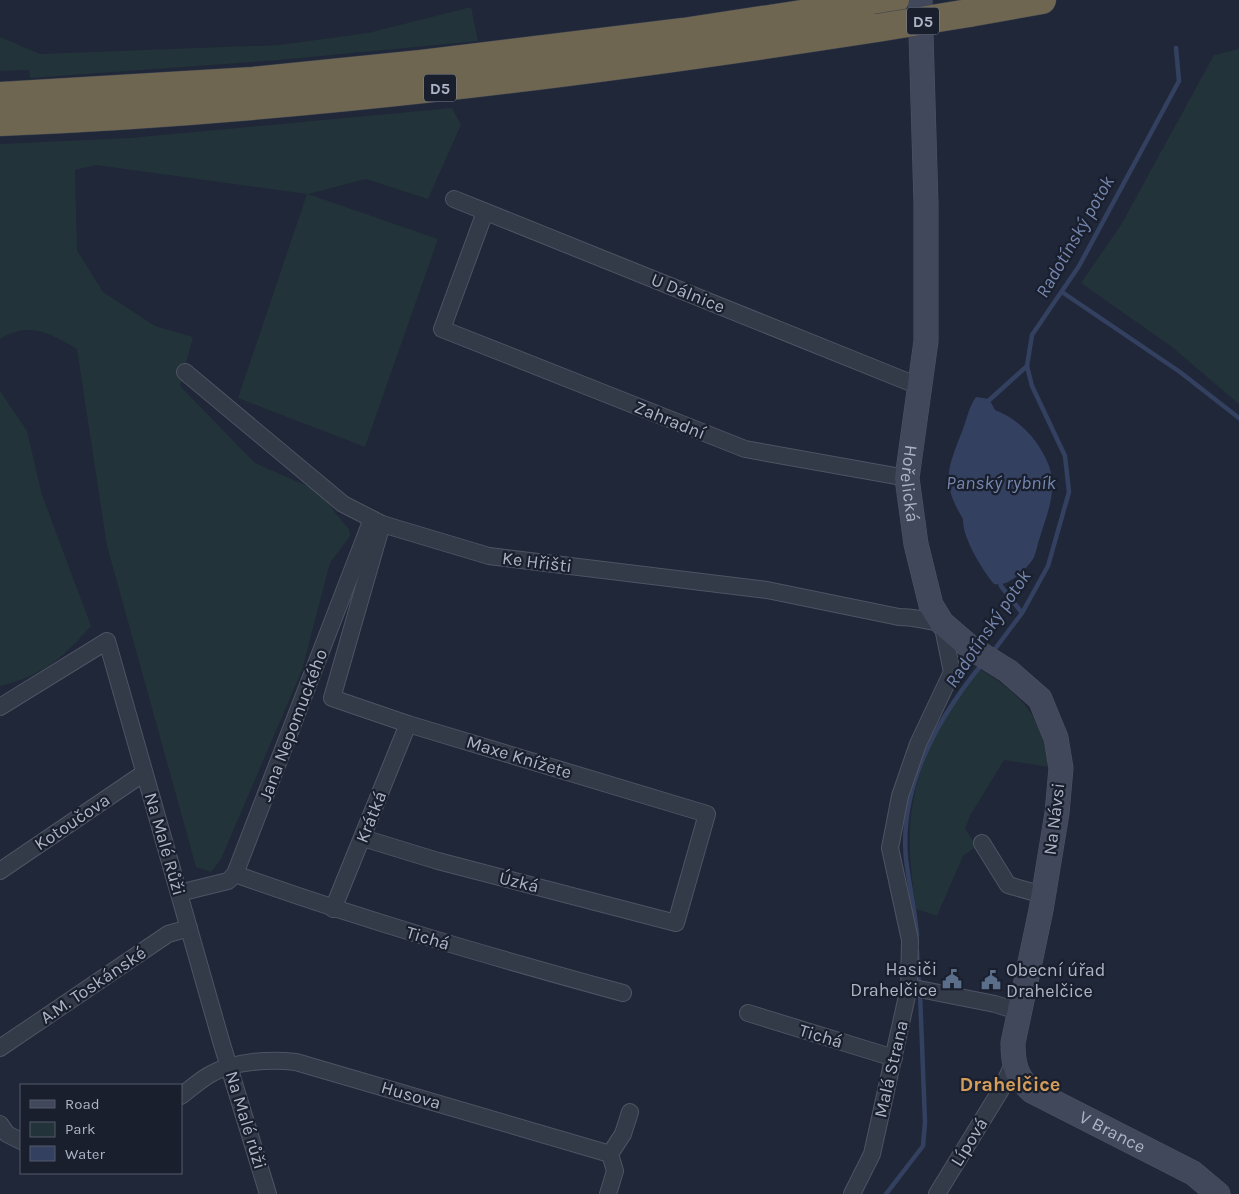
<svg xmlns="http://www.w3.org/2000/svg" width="1239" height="1194" viewBox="0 0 1239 1194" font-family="Karla,sans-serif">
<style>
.green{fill:#223339}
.water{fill:#334060}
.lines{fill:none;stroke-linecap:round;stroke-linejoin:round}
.stream{stroke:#334060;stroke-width:4.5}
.minor-casing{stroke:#4e5463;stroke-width:18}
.secondary-casing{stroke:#4e5463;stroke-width:25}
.motorway-casing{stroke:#3b4150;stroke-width:29}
.minor{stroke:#333a48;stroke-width:16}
.secondary{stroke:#41485b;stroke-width:24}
.motorway{stroke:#6e6650;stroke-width:28}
.motorway-bridge-casing{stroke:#3b4150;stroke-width:29;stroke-linecap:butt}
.motorway-bridge{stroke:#6e6650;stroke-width:28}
.labels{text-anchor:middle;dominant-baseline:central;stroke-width:4.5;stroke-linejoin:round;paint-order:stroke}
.shield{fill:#191f2d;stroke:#818797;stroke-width:1}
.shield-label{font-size:16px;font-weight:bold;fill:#aeb4c5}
.street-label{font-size:18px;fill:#aeb4c5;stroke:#191f2d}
.poi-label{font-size:18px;fill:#aeb4c5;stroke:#191f2d;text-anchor:end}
.water-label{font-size:19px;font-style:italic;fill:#7586ae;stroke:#191f2d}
.quarter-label{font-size:20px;font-weight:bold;fill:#d49d59;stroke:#191f2d}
</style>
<rect width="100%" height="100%" fill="#202738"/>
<!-- green -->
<g class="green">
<path d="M471,7L478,41L279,60L30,78L29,70L0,71V37L40,54L279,45L368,33Z"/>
<path d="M1239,49V404L1172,347L1081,283L1121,225L1214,55Z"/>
<path d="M452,108L461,125L428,199L366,179L308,194L438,239L365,447L238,398L307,194L96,165L75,170L77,250L103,292L155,326L193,337L180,386L255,463L323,493L336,514L349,529L350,536L330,563L302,670L221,859L211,872L196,867L107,546L77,349C49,333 30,321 0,339V144L130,138Z"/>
<path d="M0,391L27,431L42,495L91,626C63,658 42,676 0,686Z"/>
<path d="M980,669C1023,696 1042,716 1049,767L1004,760L970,816L965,829L977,846L963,856L937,916L916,909C906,841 905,796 937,732C948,710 966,689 980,669Z"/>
</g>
<!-- water -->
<path class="water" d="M976,397L989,399L995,410C1020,420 1039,440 1049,466C1058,491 1046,517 1039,540C1037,546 1036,554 1033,559C1025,571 1008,587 994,584C982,570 962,537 963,519C940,481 948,468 963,429C967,418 969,407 976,397Z"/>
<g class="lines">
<!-- stream -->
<g class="stream">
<path d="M1062,292L1180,372L1239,418"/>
<path d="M986,403L1027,366"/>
<path d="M1000,581L1001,586L1022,613"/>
<path d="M992,653L1022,613L1048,566L1069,492L1065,456L1032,386L1027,366L1032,335L1079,266L1179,81L1176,48"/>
<path d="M917,935C915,910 909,885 906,859C899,786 937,719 982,664"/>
<path d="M917,951L919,985"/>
<path d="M886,1194L923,1146L925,1122L920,993"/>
</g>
<defs>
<g id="minor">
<path d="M454,199L921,387"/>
<path d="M485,212L442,329L745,449L907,478"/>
<path d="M185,372L343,504L382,524L489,556L767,590L899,617C917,617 925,621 942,623L952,672L918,744L900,796L890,848L910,940L909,987L872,1154L852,1194"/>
<path d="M0,707L107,641L221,1041L268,1194"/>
<path d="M363,838L438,861L676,923L707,814L408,724L332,698L382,524"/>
<path d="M982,843L1008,885L1043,895"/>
<path d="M0,871L144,773"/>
<path d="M235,874C363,920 492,957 623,993"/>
<path d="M179,893L228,881L235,874L372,519"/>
<path d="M333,909L408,724"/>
<path d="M909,987L995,1004L1021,1012"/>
<path d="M748,1013L894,1058"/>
<path d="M0,1048L168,934L189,928"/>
<path d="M181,1096C190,1089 199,1081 209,1075C232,1061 270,1059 296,1062L610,1154"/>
<path d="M0,1124L7,1134L21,1141"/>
<path d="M608,1194L615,1171L610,1154L623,1134L630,1112"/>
<path d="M937,1194L1002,1088L1013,1064"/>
</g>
<g id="secondary">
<path id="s1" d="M920,0L926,204V341L907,478L916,544L931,605L942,623L971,648L1008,671L1040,699L1056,738L1061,768L1057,813L1041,910L1013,1043C1013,1064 1016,1077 1032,1091L1193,1173L1218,1194"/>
</g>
<g id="motorway">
<path d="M969,13L1042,0"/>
<path d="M0,96L253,81L421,64L683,32L895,0"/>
<path d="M0,122C294,110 586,73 877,28"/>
</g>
</defs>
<!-- minor casing -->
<use href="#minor" class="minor-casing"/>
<!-- secondary casing -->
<use href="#secondary" class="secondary-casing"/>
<!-- motorway casing -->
<use href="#motorway" class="motorway-casing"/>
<!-- minor -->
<use href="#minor" class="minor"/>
<!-- secondary -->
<use href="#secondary" class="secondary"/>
<!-- motorway -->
<use href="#motorway" class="motorway"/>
<defs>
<path id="motorway-bridge" d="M877,28L969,13"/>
</defs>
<!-- motorway-bridge casing -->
<use href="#motorway-bridge" class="motorway-bridge-casing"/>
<!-- motorway-bridge -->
<use href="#motorway-bridge" class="motorway-bridge"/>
</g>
<!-- icons -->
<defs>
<symbol id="civic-bare" viewBox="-9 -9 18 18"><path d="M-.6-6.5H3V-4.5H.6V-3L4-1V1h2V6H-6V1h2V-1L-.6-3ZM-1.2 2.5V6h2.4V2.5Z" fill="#5c6f8a" stroke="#191f2d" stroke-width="2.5" paint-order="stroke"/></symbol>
</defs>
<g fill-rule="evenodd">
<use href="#civic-bare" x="938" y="965" width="28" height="28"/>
<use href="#civic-bare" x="977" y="966" width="28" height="28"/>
</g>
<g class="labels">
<!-- shield labels -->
<g class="shield">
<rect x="907" y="7.5" width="32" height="27" rx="4"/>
<rect x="424" y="74.5" width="32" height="27" rx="4"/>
</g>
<g class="shield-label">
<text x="923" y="21">D5</text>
<text x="440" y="88">D5</text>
</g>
<!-- street labels -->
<g class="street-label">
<text transform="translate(688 293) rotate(22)">U Dálnice</text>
<text transform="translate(670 420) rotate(22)">Zahradní</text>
<text stroke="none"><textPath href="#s1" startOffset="485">Hořelická</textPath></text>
<text transform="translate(537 562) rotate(7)">Ke Hřišti</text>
<text transform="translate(293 725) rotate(-69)">Jana Nepomuckého</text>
<text transform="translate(519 757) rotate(17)">Maxe Knížete</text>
<text transform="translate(371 817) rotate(-68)">Krátká</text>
<text transform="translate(1054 819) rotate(-83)">Na Návsi</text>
<text transform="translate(72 822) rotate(-34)">Kotoučova</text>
<text transform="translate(165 844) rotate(74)">Na Malé Růži</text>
<text transform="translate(519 882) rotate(14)">Úzká</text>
<text transform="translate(428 938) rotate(17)">Tichá</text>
<text transform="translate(93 985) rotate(-34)">A.M. Toskánské</text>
<text transform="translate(821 1036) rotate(17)">Tichá</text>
<text transform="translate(891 1069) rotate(-77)">Malá Strana</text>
<text transform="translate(411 1095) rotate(16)">Husova</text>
<text transform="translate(246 1120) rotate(73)">Na Malé růži</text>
<text stroke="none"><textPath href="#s1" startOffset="1250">V Brance</textPath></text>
<text transform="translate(969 1142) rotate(-58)">Lípová</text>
</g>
<!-- poi labels -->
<g class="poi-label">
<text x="937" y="969">Hasiči<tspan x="937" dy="21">Drahelčice</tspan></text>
<text x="1006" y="970" text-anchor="start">Obecní úřad<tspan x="1006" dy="21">Drahelčice</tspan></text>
</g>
<!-- water labels -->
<g class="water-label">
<text transform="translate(1075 237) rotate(-60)">Radotínský potok</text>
<text x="1001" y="483">Panský rybník</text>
<text transform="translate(988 629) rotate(-56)">Radotínský potok</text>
</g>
<!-- quarter labels -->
<g class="quarter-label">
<text x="1010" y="1084">Drahelčice</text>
</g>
</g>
<!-- legend -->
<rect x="20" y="1084" width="162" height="90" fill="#191f2d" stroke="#555b6a"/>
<rect x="30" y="1100" width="25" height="8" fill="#41485b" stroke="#555b6a"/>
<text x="65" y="1109" font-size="15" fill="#aeb4c5">Road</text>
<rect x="30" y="1122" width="25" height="15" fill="#223339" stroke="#555b6a"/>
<text x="65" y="1134" font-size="15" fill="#aeb4c5">Park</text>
<rect x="30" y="1146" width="25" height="15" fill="#334060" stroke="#555b6a"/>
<text x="65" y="1159" font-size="15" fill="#aeb4c5">Water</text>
</svg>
